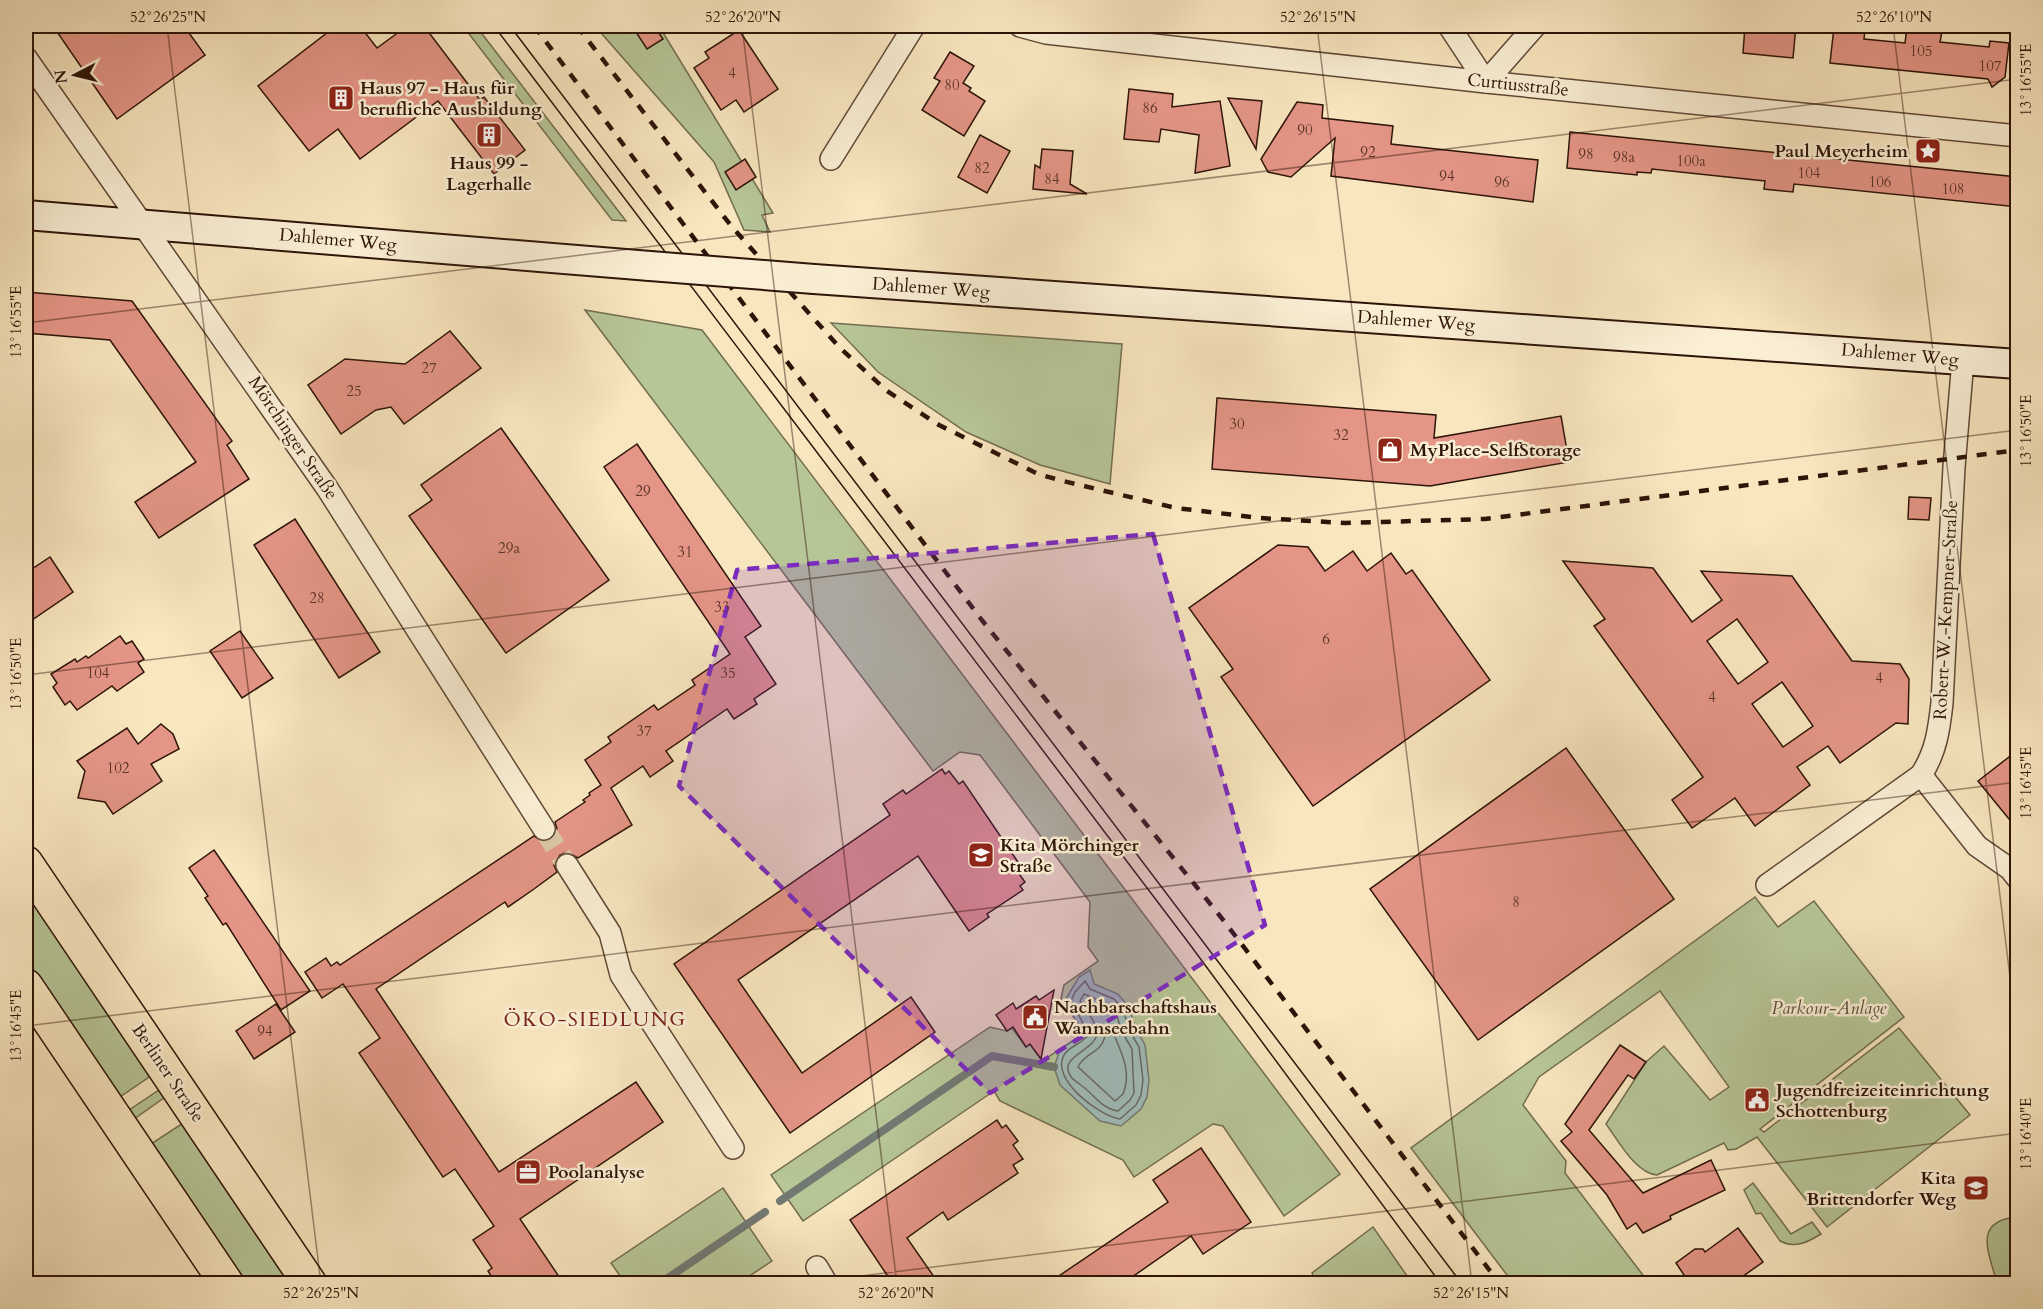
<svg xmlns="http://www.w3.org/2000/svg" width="2043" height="1309" viewBox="0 0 2043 1309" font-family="Cardo,serif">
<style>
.green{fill:#b7c697;stroke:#726d50;stroke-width:1.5}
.water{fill:#a0bdbb;stroke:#727973;stroke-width:1.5}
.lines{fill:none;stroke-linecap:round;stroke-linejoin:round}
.shore{stroke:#676862;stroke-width:1.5}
.stream{stroke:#727973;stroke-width:8}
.building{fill:#e49586;stroke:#2e1408;stroke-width:1.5;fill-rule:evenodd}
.minor-tunnel{stroke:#dac6a4;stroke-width:21;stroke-dasharray:21 10;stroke-linecap:butt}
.minor-casing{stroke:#604836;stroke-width:24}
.secondary-casing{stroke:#2e1408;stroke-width:32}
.primary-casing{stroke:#2e1408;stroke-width:36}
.minor{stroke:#faefd5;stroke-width:21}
.secondary{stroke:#faefd5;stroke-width:28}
.primary{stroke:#f8e6bf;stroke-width:33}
.tram{stroke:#2e1408;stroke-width:1.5}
.rail{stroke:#2e1408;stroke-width:4.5;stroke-dasharray:10 10;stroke-linecap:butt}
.secondary-bridge-casing{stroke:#2e1408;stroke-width:32;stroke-linecap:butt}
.secondary-bridge{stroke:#faefd5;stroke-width:28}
.marked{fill:#7b2cbf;fill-opacity:0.2;stroke:#7b2cbf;stroke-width:4.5;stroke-dasharray:12 8;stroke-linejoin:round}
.ticks{fill:none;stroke:#2e1408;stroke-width:1.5;stroke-opacity:0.45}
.labels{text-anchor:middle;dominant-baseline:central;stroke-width:5;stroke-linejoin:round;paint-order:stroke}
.number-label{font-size:15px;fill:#5c3428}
.street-label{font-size:18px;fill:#2e1408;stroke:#faefd5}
.poi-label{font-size:18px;font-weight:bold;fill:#2e1408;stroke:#faefd5;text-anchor:start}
.park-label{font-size:18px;font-style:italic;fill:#5e523a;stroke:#faefd5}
.neighbourhood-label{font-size:20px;letter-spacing:1.5px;fill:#7a1f14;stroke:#faefd5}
.neatline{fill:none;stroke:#2e1408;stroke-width:2}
.ticks-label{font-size:15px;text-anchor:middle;fill:#2e1408}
</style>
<rect width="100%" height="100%" fill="#f8e6bf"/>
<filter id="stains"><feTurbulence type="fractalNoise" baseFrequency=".00333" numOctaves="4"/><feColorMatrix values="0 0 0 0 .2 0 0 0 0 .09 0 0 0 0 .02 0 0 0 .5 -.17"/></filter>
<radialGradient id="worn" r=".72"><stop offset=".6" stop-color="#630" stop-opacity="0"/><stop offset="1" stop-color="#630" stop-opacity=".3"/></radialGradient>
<!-- green -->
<g class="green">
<path d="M463,26H476L626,221L612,220Z"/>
<path d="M595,26H659L773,213L762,215L770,232L744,230L714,162Z"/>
<path d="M585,310L702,330L1340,1174L1284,1216L1223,1126L1213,1124L1134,1177L1123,1160L1000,1101L994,1091L803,1221L771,1175L990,1027L1007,1031L1012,1028L1026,1047L1030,1044L1042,1061L1084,1033L1061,998L1064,985L1098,961L1088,947L1090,902L980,755L960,752L933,771Z"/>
<path d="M831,323L1122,344L1110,484L1040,465L966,432L878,372Z"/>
<path d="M26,883L155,1073L117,1099L26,964Z"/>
<path d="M1755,897L1778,927L1814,901L1904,1017L1760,1129L1764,1132L1899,1028L1970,1115L1827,1227L1757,1137L1736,1149L1728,1150L1724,1143L1657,1175C1636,1174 1618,1140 1606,1124L1646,1062L1664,1046L1710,1100L1729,1087L1660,991L1539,1077L1523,1105L1566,1161L1565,1173L1649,1283H1513L1411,1148Z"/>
<path d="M165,1086L168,1095L134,1119L126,1112Z"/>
<path d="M183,1123L297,1283H242L151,1144Z"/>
<path d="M1753,1183L1791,1234L1812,1222L1821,1234C1808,1242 1795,1249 1780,1241L1761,1213L1756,1214L1744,1190Z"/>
<path d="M723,1188L772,1261L739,1283H625L611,1263Z"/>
<path d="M2017,1217V1283H1997C1989,1253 1972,1221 2017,1217Z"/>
<path d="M1373,1227L1412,1283H1317L1312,1273Z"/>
</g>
<!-- water -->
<path class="water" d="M1090,970L1094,984L1118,994L1129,1007L1135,1027L1145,1045L1149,1080L1147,1097L1141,1109L1121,1126L1100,1121L1060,1085L1054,1067L1060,1050L1084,1033L1064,1002L1079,977Z"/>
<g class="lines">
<!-- shore -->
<g class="shore">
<path d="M1085,981L1090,989L1114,999L1123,1009L1129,1030L1139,1047L1143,1080L1141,1095L1136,1105L1120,1119C1099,1116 1050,1079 1064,1055C1069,1046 1084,1043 1089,1034L1071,1001L1075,992Z"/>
<path d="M1084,994L1110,1005L1116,1013L1122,1032L1132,1049L1134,1093L1130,1100L1118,1111C1104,1109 1097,1099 1087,1090C1083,1086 1076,1082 1072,1078C1055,1057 1095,1051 1097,1034C1098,1023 1085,1010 1080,1001Z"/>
<path d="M1111,1027C1119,1049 1133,1070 1123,1094L1115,1101L1078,1067C1086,1050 1105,1055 1106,1028Z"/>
</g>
<!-- stream -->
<g class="stream">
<path d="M780,1201L992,1056L1054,1067"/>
<path d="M662,1282L765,1212"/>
</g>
</g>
<!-- building -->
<g class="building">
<path d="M53,26H184L205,55L117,119Z"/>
<path d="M336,26H360L377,48L407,26H424L480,100L484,97L525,150L494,174L438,101L360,159L338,129L309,151L258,86Z"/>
<path d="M632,26H654L663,39L647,49Z"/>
<path d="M1745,26H1796L1793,58L1743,53Z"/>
<path d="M1919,26H1939L1938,30L1942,31L1940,42L1989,47L1990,41L2009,43L2005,77L1992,87L1988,79L1830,63L1834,27L1865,30L1864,39L1905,43L1907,27L1918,28Z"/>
<path d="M739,30L778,89L744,112L736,100L721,110L694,68L709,58L705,52Z"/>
<path d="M950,52L974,66L963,83L971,88L969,91L985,101L964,136L922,110L940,81L934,78Z"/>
<path d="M1129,89L1173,94L1172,107L1220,101L1230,166L1195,173L1199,135L1161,129L1159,142L1124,139Z"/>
<path d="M1228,98L1262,101L1256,149Z"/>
<path d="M1297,102L1323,105L1322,118L1393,126L1391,144L1538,160L1533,202L1331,176L1335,138L1291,177L1268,172L1261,159Z"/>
<path d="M1570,132L2018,177V207L1794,184L1793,192L1764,189L1765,181L1652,169L1651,173L1637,172V175L1567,168Z"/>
<path d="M980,135L1010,151L987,193L958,177Z"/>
<path d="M1042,149L1073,151L1070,184L1087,194L1033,189L1035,165L1040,168Z"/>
<path d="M745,159L756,177L736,190L725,172Z"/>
<path d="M26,292L132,301L232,441L227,445L249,479L159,538L135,502L196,462L110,340L26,333Z"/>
<path d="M450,331L481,368L404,424L391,407L376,410L341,434L308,385L345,359L405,364Z"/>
<path d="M1217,398L1436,415L1434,438L1561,416L1569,462L1430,486L1212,469Z"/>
<path d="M501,428L609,580L506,653L409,516L432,500L421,485Z"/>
<path d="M637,444L761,626L745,637L776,684L754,699L757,704L734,719L727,709L666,751L673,761L650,777L643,766L611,788L632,825L578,858L567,852L560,855L554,865L557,872L534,889L508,907L505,902L376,989L499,1172L636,1082L663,1122L520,1219L564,1284H496L488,1271L492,1268L473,1240L494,1226L455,1169L443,1177L359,1053L380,1038L343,984L322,998L305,972L326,958L331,966L337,962L340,965L534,836L544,842L551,839L557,829L555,822L585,802L583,800L590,795L589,793L601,785L585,760L611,742L608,737L654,705L658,710L695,685L692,680L730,654L604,467Z"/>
<path d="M1909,497L1931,498L1929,520L1908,519Z"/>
<path d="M295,519L380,652L339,678L254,545Z"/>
<path d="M1278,545L1308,547L1325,571L1353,551L1367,571L1391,553L1406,574L1412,570L1490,680L1313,806L1221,677L1233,669L1189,608Z"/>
<path d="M50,557L73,592L26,624V573Z"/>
<path d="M1563,561L1653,568L1692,622L1722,600L1701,571L1792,576L1852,661L1900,664L1909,679L1908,724L1896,723L1840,763L1828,746L1797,767L1810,785L1755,826L1735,798L1692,828L1672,800L1703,777L1594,626L1605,619ZM1737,619L1768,662L1738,684L1707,641ZM1782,682L1813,726L1783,747L1752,704Z"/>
<path d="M240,631L273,678L242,698L210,651Z"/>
<path d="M120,636L126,644L132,641L144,659L138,663L144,672L117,691L112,686L77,710L70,701L65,705L53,687L57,683L51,674L75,659L77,662L86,656L88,658Z"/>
<path d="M161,724L173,734L179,749L151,764L162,781L113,814L105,802L78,798L85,771L77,761L127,728L138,744Z"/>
<path d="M1566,748L1674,899L1478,1040L1370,889Z"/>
<path d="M2018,750V830L1978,781Z"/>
<path d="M942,769L945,774L949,771L959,784L963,781L1020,865L1015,868L1025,882L1020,886L1023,890L987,914L989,917L969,931L918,856L738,980L802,1073L911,997L935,1032L790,1133L674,964L890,815L883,804L903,790L906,794Z"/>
<path d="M214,850L310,991L281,1010L226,923L223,925L205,898L208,896L189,868Z"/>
<path d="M1054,990L1041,1059L1030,1044L1026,1047L1013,1027L1007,1031L996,1015L1013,1003L1016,1009L1036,996L1039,1000Z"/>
<path d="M276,1004L295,1032L254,1059L236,1031Z"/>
<path d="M1620,1045L1646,1062L1634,1079L1628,1075L1589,1130L1643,1193L1711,1160L1725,1190L1670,1216L1671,1219L1643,1233L1636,1223L1627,1229L1607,1195L1561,1141L1572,1132L1565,1124Z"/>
<path d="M997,1120L1002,1128L1006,1125L1018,1141L1013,1145L1023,1159L1013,1165L1018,1173L948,1220L943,1212L907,1238L939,1284H893L850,1220Z"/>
<path d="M1201,1148L1251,1222L1203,1254L1191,1236L1122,1284H1047L1168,1202L1153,1180Z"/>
<path d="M1738,1228L1763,1262L1732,1284H1690L1676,1263L1695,1249H1703L1705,1252Z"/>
</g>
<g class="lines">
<!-- minor-tunnel -->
<path class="minor-tunnel" d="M544,829L567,865"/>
<defs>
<g id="minor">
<path d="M1020,26L1046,33L1486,82L2018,136"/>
<path d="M1449,26L1486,82L1535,26"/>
<path d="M26,58L327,488L544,829"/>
<path d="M831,159L914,26"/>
<path d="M1921,775L1977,846L2010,869L2018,879"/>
<path d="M567,865L610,933L621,975L733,1148"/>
<path d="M1767,885L1921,775C1936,752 1939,730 1942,703L1954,467L1963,360"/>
<path d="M817,1267L827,1284"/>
</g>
<g id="secondary">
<path d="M26,215L650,266"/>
<path d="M814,279L2018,364"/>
</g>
<g id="primary">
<path d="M26,863L310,1284"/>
<path d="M26,986L227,1284"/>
</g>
</defs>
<!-- minor casing -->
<use href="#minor" class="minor-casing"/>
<!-- secondary casing -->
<use href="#secondary" class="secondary-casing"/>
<!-- primary casing -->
<use href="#primary" class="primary-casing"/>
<!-- minor -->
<use href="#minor" class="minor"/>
<!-- secondary -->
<use href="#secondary" class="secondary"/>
<!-- primary -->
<use href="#primary" class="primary"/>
<!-- tram -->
<g class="tram">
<path d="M494,26L1188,942L1441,1284"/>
<path d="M510,26L1462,1284"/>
</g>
<!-- rail -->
<g class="rail">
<path d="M534,26L981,619L1224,921L1500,1284"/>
<path d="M577,26L732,227L840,348L887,391L939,425L1038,474L1063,481L1176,508L1260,518L1345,523L1485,519L2018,450"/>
</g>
<defs>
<path id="secondary-bridge" d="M650,266L814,279"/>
</defs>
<!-- secondary-bridge casing -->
<use href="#secondary-bridge" class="secondary-bridge-casing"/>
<!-- secondary-bridge -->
<use href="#secondary-bridge" class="secondary-bridge"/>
</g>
<!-- marked area -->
<path class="marked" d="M1153,534L1265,925L990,1093L679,786L737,570Z"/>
<!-- ticks -->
<path class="ticks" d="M167,26L321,1284M742,26L897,1284M1317,26L1472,1284M1893,26L2018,1042M26,323L2018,79M26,675L2018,430M26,1026L2018,782M796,1284L2018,1133"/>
<!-- icons -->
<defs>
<symbol id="building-square" viewBox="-11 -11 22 22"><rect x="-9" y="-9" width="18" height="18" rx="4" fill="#8f2418" stroke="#faefd5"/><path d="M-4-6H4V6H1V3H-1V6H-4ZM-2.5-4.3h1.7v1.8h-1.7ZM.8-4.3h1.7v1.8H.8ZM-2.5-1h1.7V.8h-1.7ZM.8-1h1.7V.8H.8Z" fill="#fff"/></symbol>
<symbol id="sight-square" viewBox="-11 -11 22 22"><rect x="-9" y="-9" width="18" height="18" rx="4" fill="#8f2418" stroke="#faefd5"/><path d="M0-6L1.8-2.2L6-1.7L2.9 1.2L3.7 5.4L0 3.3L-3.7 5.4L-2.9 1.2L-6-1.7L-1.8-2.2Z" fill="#fff"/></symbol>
<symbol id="shop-square" viewBox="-11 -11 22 22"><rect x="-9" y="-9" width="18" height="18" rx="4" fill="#8f2418" stroke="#faefd5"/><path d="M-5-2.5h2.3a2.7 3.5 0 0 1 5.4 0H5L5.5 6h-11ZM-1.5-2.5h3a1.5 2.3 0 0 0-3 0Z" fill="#fff"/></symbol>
<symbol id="school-square" viewBox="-11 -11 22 22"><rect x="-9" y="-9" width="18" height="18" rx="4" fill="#8f2418" stroke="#faefd5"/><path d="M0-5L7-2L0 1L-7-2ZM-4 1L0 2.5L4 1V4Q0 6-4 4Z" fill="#fff"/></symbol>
<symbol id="civic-square" viewBox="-11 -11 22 22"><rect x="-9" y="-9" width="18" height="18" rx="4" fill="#8f2418" stroke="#faefd5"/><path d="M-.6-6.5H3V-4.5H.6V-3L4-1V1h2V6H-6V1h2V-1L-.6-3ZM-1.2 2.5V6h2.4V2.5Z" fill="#fff"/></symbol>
<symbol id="office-square" viewBox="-11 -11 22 22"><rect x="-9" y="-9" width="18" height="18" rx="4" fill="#8f2418" stroke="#faefd5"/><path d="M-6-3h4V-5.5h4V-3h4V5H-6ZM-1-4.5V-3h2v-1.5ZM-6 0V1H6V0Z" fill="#fff"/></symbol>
</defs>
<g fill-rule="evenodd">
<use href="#building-square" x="326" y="83" width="30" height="30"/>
<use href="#building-square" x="474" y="120" width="30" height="30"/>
<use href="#sight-square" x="1913" y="136" width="30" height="30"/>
<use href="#shop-square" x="1375" y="435" width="30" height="30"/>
<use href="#school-square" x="966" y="840" width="30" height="30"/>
<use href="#civic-square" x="1020" y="1002" width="30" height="30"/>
<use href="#civic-square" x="1742" y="1085" width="30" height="30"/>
<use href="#office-square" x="513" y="1157" width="30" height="30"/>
<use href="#school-square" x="1961" y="1173" width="30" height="30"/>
</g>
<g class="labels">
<!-- number labels -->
<g class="number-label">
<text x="1921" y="51">105</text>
<text x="1990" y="66">107</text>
<text x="732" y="73">4</text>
<text x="952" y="85">80</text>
<text x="1150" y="108">86</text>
<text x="1305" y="130">90</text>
<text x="1368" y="152">92</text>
<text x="1586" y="154">98</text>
<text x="1624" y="157">98a</text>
<text x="1691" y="161">100a</text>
<text x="982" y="168">82</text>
<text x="1809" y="173">104</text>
<text x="1447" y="176">94</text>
<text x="1052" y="179">84</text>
<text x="1502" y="182">96</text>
<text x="1880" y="182">106</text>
<text x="1953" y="189">108</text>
<text x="429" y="368">27</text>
<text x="354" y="391">25</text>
<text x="1237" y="424">30</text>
<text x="1341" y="435">32</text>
<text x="643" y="491">29</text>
<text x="509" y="548">29a</text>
<text x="685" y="552">31</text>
<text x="317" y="598">28</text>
<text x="722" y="607">33</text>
<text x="1326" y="639">6</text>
<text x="98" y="673">104</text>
<text x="728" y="673">35</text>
<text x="1879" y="678">4</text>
<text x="1712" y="697">4</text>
<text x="644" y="731">37</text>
<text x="118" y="768">102</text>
<text x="1516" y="902">8</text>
<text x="265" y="1031">94</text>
</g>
<!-- street labels -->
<g class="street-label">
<text transform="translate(1518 85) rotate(6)">Curtiusstraße</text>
<text transform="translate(338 240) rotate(5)">Dahlemer Weg</text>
<text transform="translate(931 288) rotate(4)">Dahlemer Weg</text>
<text transform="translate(1416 321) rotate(4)">Dahlemer Weg</text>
<text transform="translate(1900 355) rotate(5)">Dahlemer Weg</text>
<text transform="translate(293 438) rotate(56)">Mörchinger Straße</text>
<text transform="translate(1946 610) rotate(-87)">Robert-W.-Kempner-Straße</text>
<text transform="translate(168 1073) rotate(56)">Berliner Straße</text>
</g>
<!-- poi labels -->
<g class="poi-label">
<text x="360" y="88">Haus 97 - Haus für<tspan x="360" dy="21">berufliche Ausbildung</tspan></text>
<text x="1908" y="151" text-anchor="end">Paul Meyerheim</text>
<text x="489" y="163" text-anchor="middle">Haus 99 -<tspan x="489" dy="21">Lagerhalle</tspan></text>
<text x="1410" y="450">MyPlace-SelfStorage</text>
<text x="1000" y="845">Kita Mörchinger<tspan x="1000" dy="21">Straße</tspan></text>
<text x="1054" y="1007">Nachbarschaftshaus<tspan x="1054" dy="21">Wannseebahn</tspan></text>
<text x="1776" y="1090">Jugendfreizeiteinrichtung<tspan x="1776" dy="21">Schottenburg</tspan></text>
<text x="548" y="1172">Poolanalyse</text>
<text x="1956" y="1178" text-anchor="end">Kita<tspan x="1956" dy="21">Brittendorfer Weg</tspan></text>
</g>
<!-- park labels -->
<g class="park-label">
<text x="1829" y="1008">Parkour-Anlage</text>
</g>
<!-- neighbourhood labels -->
<g class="neighbourhood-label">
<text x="595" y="1019">ÖKO-SIEDLUNG</text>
</g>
</g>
<!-- margin -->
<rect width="2043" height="1309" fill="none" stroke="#f8e6bf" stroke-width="66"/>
<!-- north arrow -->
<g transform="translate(75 75) rotate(263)" stroke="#faefd5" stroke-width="4.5" paint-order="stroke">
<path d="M0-4.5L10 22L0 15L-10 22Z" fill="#2e1408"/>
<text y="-9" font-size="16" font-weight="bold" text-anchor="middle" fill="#2e1408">N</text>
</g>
<rect x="33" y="33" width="1977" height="1243" class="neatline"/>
<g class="ticks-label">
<text x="168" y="22">52°26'25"N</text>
<text x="743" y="22">52°26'20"N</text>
<text x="1318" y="22">52°26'15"N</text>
<text x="1894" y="22">52°26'10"N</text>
<text transform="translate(2026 80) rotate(-90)" y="5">13°16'55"E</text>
<text transform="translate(16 322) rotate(-90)" y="5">13°16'55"E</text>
<text transform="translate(2026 431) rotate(-90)" y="5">13°16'50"E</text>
<text transform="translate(16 674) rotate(-90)" y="5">13°16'50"E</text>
<text transform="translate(2026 783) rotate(-90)" y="5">13°16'45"E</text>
<text transform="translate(16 1026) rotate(-90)" y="5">13°16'45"E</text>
<text transform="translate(2026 1134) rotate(-90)" y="5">13°16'40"E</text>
<text x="321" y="1298">52°26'25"N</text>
<text x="896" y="1298">52°26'20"N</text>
<text x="1471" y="1298">52°26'15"N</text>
</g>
<rect width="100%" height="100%" filter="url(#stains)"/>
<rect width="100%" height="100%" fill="url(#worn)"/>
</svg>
